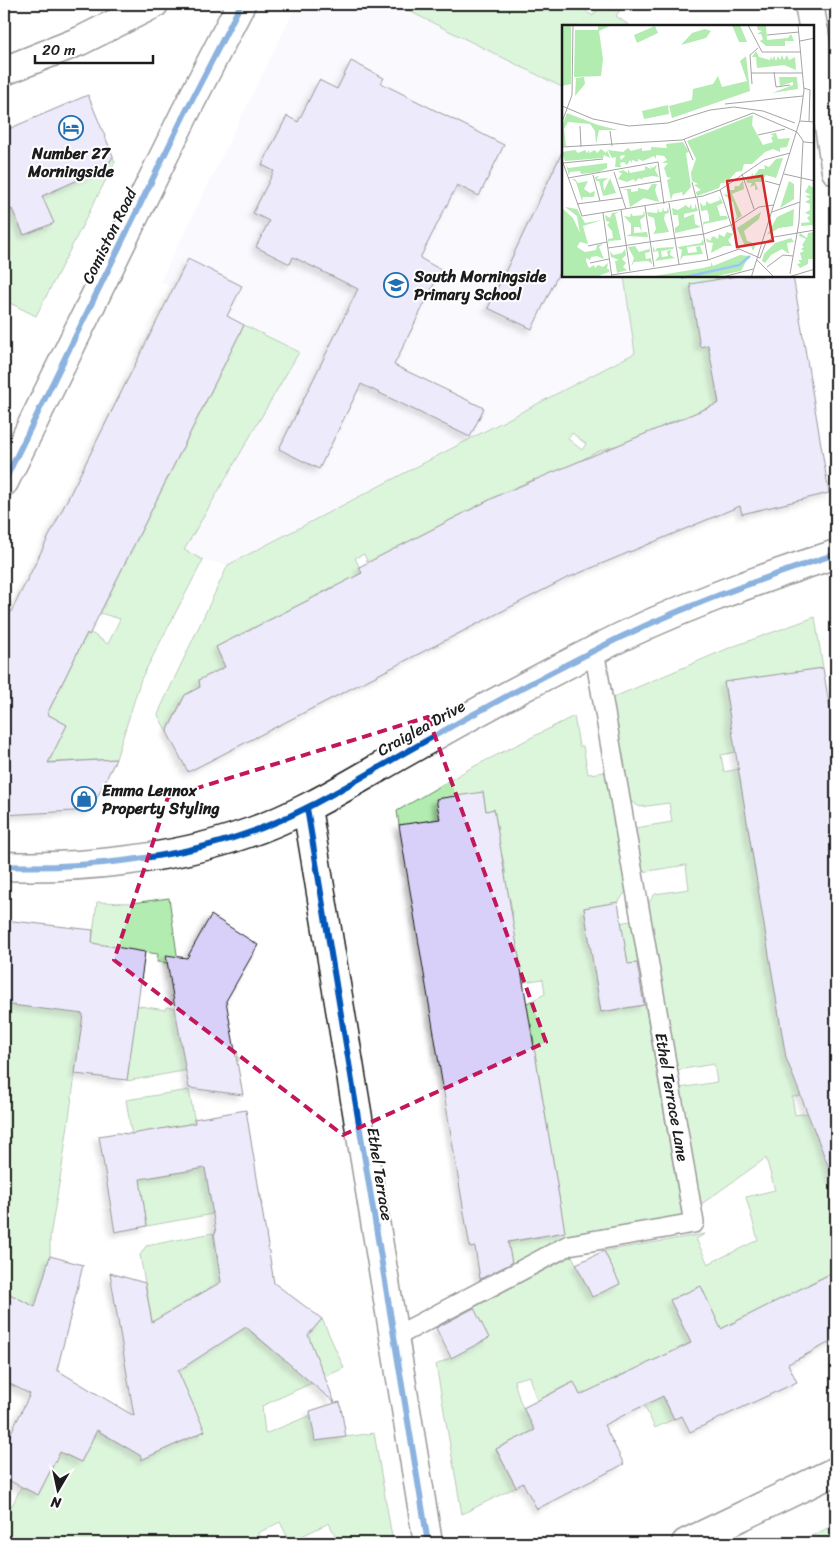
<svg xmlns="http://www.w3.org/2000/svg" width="840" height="1547" viewBox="0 0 840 1547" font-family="Sriracha,sans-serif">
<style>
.built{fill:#f3f1fd}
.green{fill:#b2ecb0;stroke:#678466;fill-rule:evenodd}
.building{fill:#d8d0f8;stroke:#1c1c1c;filter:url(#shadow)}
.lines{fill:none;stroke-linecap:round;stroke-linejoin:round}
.service-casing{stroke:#1c1c1c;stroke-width:22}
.minor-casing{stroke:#1c1c1c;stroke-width:31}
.tertiary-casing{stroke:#1c1c1c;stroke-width:31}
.primary-casing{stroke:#1c1c1c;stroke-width:31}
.service{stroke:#fff;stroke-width:19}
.minor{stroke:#fff;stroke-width:28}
.tertiary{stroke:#fff;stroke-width:28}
.primary{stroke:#fff;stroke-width:28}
.cycleway-casing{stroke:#fff;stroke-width:9}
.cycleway{stroke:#0057b8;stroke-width:6}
.marked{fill:none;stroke:#c2185b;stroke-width:4;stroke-dasharray:10 6;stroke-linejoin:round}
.labels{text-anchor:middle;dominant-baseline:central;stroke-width:4;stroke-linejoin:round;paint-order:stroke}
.poi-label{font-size:16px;font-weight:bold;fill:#1c1c1c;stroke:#fff;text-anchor:start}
.street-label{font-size:16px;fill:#1c1c1c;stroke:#fff}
.inset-river{fill:none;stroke:#9ac8f5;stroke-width:2.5}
.inset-road{fill:none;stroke:#a4a4a4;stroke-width:1}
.view{fill:#d62828;fill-opacity:0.15;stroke:#d62828;stroke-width:2.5}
.inset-edge{fill:none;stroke:#1c1c1c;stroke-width:2.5}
</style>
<defs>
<filter id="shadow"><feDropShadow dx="-4.5" dy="4.5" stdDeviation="2.5" flood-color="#0004"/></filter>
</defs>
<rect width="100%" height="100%" fill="#fff"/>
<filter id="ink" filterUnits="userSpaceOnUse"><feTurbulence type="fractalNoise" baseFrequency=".02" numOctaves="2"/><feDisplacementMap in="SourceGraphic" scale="10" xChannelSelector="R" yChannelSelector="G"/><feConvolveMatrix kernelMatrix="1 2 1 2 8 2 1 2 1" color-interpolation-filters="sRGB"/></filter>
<g filter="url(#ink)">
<!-- built -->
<path class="built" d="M297,4H394L564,88V276H624L635,353L228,565L203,560L184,550L298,352L160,282Z"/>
<!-- green -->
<g class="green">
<path d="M407,4H575L593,16L601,4H624L616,16L630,26H564V88L409,11L404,9Z"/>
<path d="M113,156L115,162L36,316L4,300V213L12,209L24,235L53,223L42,196L107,167Z"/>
<path d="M624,276H729L730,281L701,346L731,342L714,371L718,401L738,399L716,510L678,419L661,427L667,441C652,442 635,442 620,445C590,450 561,472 542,494L535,479L503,493L368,563L364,554L355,558L362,573L359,574L346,605L336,585L316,596L325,615L311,599L216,647L225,667L199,680L200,687L185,695L167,732L158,715L161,707L228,565L635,353ZM572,433L586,444L582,450L568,439Z"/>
<path d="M244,325L299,352L184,550L203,560L141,679L116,759L33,763L60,738L67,725L47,714L88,631L108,644L120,619L100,613Z"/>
<path d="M815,617L823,668L724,683L727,702L748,699L736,752L721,755L724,772L739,769L755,872L776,869L764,922L784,1046L803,1042L812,1095L792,1097L795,1115L836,1108V1119L813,1123L833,1176L836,1175V1228L834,1230L836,1235V1271L809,1284L823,1315L813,1352L798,1359L762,1309L721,1329L713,1313L697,1320L684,1293L671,1300L683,1327L698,1339L656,1360L662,1395L674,1419L655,1428L628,1372L610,1381L585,1404L573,1382L550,1394L562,1416L549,1423L536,1398L530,1376L514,1380L520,1402L535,1430L496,1449L516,1487L462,1514L436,1365L489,1338L473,1308L572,1256L592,1296L620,1284L604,1251L705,1234L696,1239L708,1264L758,1240L746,1197L775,1190L766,1158L700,1205L680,1088L717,1082L714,1064L677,1070L648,904L655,894L689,889L686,865L642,872L635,828L672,822L669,803L640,807L630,801L612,698L729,648Z"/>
<path d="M574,716L579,746H583L588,774L605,772L626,891L618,903L584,908L587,928L631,921L638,963L594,970L601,1012L645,1005L682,1216L567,1235L512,1265L509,1250L475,1247L539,1237L543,1213L561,1209L551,1149L525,1153L529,1130L547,1127L544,1107L519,1111L540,1085L537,1065L511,1069L515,1046L534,1043L531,1024L505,1028L508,1005L527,1003L545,994L543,979L497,986L501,965L520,961L516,940L491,944L494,921L513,917L510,899L484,902L487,878L506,874L502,855L476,859L498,830L494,810L486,811L483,793L437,799L440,819L399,825L397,811L469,769Z"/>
<path d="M169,898L178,961L167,963L157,962L158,954L129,950L121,1003L165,1010L166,1007L179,1009L184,1061L237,1051L239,1061L127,1081L131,1047L80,1040L62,1167L50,1236V1256L37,1307H35L4,1291V1004L83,1013L97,902L132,903Z"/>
<path d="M189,1090L195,1123L145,1132L153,1177L205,1168L211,1204L261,1195L262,1205L147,1226L126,1100Z"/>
<path d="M213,1233L220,1276L224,1277L225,1285L210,1288L172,1311L248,1325L253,1328L252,1333L286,1361L322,1319L344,1368L262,1406L265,1434L311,1415L316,1441L374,1433L393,1543H382L378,1537L366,1543H339L329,1523L287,1543V1536L280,1522L258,1533L263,1543H4V1502L12,1506L21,1487L38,1495L59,1452L81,1462L90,1443L66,1413L145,1458L205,1431L160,1367L140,1255L146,1246Z"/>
<path d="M832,1526L836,1535V1543H797Z"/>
</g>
<!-- building -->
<g class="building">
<path d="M351,61L384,78L381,83L504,145L479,196L457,185L420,258L441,270L394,365L484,408L470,437L361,384L319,469L279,449L358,289L293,257L290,264L256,247L269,221L253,213L274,171L262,165L287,116L298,122L319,80L337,89Z"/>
<path d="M88,95L113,156L107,167L42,196L54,223L24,235L12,209L4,213V131Z"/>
<path d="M564,148V262L532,329L488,308Z"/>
<path d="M188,259L242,286L227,316L244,325L89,635L87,633L47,714L67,725L48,763L116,759L91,810L4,815V626Z"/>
<path d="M738,276H793L829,493L742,514L740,506L565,579L188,772L167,732L185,695L200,687L199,680L225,667L216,647L362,573L359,567L501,494L719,403L708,345L700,347L690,284Z"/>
<path d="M823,668L836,745V1180L834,1181L786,1058L724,682Z"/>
<path d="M483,792L486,811L494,809L565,1232L508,1242L512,1263L480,1279L475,1247L470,1248L399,825L440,819L436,799Z"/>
<path d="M618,902L628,964L637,963L644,1005L601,1012L584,908Z"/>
<path d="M211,915L258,945L226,1001L243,1095L189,1088L184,1061L166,955L187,958Z"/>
<path d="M4,920L93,930L92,943L145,952L127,1080L75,1074L83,1014L4,1004Z"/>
<path d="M246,1110L274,1283L322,1319L308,1335L335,1403L340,1402L346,1437L315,1441L310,1411L335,1403L246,1327L178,1371L205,1431L141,1460V1456L97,1430L81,1462L60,1452L38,1495L4,1478V1447L30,1394L4,1381V1291L35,1307L50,1256L83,1265L57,1370L134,1416L110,1273L145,1283L152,1322L221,1282L214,1233H216L205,1168L140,1179L147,1226L115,1232L99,1136L117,1133L131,1134L195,1123L194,1119Z"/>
<path d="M604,1251L620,1284L592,1297L576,1264Z"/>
<path d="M836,1271V1339L788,1364L797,1382L690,1432L682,1416L674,1419L663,1396L604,1425L624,1464L537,1509L523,1483L516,1487L496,1449L535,1430L523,1408L574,1382L580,1395L691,1343L670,1300L701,1286L721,1329Z"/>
<path d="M474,1308L489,1338L451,1358L436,1328Z"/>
</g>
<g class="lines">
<defs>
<path id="service" d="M393,1338L569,1245L694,1223L594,650"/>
<g id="minor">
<path d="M809,4L813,26"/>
<path d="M814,31L836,171"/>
<path d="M4,71L80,41L154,4"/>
<path d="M307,808L428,1543"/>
<path d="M4,866C78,869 175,859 245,834C302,815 353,782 406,752C467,717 530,683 593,651C670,611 754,581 836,554"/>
</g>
<path id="tertiary" d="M686,1543L836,1471"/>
<path id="primary" d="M4,482L185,113L241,4"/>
</defs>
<!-- service casing -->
<use href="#service" class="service-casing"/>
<!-- minor casing -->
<use href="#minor" class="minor-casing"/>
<!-- tertiary casing -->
<use href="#tertiary" class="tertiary-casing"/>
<!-- primary casing -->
<use href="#primary" class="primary-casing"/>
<!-- service -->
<use href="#service" class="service"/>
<!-- minor -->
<use href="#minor" class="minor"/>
<!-- tertiary -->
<use href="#tertiary" class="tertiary"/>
<!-- primary -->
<use href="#primary" class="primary"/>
<defs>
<g id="cycleway">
<path d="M4,482L185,113L241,4"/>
<path d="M307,808L428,1543"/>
<path d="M4,866C78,869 175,859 245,834C302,815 353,782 406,752C467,717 530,683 593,651C670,611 754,581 836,554"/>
</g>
</defs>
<!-- cycleway casing -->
<use href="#cycleway" class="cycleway-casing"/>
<!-- cycleway -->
<use href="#cycleway" class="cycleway"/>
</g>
</g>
<!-- marked area -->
<path d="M0 0H840V1547H0ZM428,717L546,1042L343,1135L114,960L168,797Z" fill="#fff" fill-opacity=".55" fill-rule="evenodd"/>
<path class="marked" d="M428,717L546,1042L343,1135L114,960L168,797Z"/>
<!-- icons -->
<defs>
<symbol id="hotel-ring" viewBox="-11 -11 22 22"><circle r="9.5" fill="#fff" stroke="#1f6fb2" stroke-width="1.5"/><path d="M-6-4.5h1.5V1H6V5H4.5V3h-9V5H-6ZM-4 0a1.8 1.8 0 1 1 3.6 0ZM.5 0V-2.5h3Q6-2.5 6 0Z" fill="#1f6fb2"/></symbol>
<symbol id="school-ring" viewBox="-11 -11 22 22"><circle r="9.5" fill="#fff" stroke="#1f6fb2" stroke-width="1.5"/><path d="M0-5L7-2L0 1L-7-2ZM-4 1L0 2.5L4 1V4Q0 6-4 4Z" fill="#1f6fb2"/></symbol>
<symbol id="shop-ring" viewBox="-11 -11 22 22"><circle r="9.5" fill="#fff" stroke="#1f6fb2" stroke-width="1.5"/><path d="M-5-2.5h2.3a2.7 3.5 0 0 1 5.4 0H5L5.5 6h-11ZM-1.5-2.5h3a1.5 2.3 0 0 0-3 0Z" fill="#1f6fb2"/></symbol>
</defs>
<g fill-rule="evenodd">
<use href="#hotel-ring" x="57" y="114" width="28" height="28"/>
<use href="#school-ring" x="382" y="271" width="28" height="28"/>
<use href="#shop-ring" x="70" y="785" width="28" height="28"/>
</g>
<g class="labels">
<!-- poi labels -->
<g class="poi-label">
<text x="71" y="153" text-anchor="middle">Number 27<tspan x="71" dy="18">Morningside</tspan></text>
<text x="414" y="276">South Morningside<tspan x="414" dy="18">Primary School</tspan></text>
<text x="102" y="790">Emma Lennox<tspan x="102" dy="18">Property Styling</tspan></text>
</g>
<!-- street labels -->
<g class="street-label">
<text transform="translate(109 236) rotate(-64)">Comiston Road</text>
<text transform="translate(421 728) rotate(-29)">Craiglea Drive</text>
<text transform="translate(672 1097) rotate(80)">Ethel Terrace Lane</text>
<text transform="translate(380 1174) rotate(81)">Ethel Terrace</text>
</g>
</g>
<!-- overview -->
<g transform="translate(562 25)">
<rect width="252" height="252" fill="#fff"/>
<path d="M0,0H9V59L0,61ZM36,0H50L37,6L41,34L39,51L12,52L13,5H36ZM170,0H178L185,17H177ZM204,0L205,15L226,13L229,9L232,16H223V21H204L198,16L201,14L199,9H195L200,6L196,5L195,1ZM93,1L96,8L75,18L72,10ZM143,4L149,6L144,13L119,20L130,8ZM194,26L197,32L208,35L209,31L210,35L212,31L214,36L216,31L218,35L220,30L222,35L225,30L227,35L233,32L234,45L222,40L195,43L194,32H190ZM184,31L188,66L110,93L107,81L130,75L131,64L151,59L156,51L160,62L185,56L178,36ZM22,52L23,59L13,71L14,53ZM217,52H235L236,64L210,68L231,60V57L218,61ZM106,80L107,89L82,94L80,86ZM5,88L36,100L56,105H37L34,119L33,106L28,99L6,97L2,104L4,121H0L1,98ZM191,90L190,100L201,120L211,117L209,112L212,111L208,109L214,108L216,114L228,113L225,122L218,123V127L211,124L203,127L190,139H182L180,146L174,147L165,157L164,154L162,157L164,158H159L157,163L135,171L134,167L139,165L132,160L136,159L130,156L129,148L134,134L125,116ZM121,117L127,127L124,128L129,162L121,171L120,167L111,169L109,175L105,155L109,153L105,152L102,143L106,138H100L105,135L102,131L94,130V134L92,131L81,136L76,134V137L70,135V138L68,135L65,140L62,137L58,138L59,142H53L54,132L58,131L59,135L63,131L62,130L50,133L46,125L61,127L66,123L69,126L80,123V126L89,125V122L105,123L104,119ZM39,124L44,128L45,125L48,133L42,130L41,133L3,136L0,127L13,125L16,128L23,125L25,128L27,125V128L33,125L35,128ZM221,133L214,153L204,150L199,157H193L196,164L193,165V160L188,162L190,158H185L184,153H189L190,148L192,151L197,144H203L202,140L207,142L214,134ZM45,138V143L37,147L19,149L18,146L8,147L7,151L4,139L6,143ZM88,140L90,143L95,140L93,145L97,152L90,151L80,153L81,155L77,153L73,157L72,154L65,157L56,154L60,148L56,147L61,145L66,148V144L68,148L83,145V141L89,144ZM37,151L35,154L46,153L41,157L42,166L48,153L54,168L41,171L37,156H34L33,152ZM10,154H13L16,158L26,156L22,164L28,168L33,166L32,172H21L20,176L14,157ZM181,155L182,164L170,169L180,191L172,196L175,192L171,177L161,169L167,170V165H172L173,161H177ZM227,156L232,159V174L218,183ZM90,159H95L93,165L97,177L82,173L68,182L65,165L61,164H69V167L76,166V163L86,165ZM247,160L252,163V203L250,200L239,201V198L248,197L245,193L248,190L243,188L248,185V179L243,177L248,174L243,171L249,170L243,167ZM156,170L161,178L155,181L158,191H165L166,194L142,199V203L141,197L147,196V191L145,185L139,186L138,177L141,181L144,180V176L148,179L158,175ZM133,178L136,186L122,189V193L132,189L133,199L139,202L113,208V203L117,200L116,190H111L110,183L116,185L124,180L127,183L129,179L130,184L133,183ZM3,182L15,184L23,198L40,195L21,201L26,219L18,217L15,222L23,227L34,225L35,220L41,219L37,222L42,234L35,231L29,232L28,235L24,233V236L27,243L32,240L33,243L36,240L41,242L46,238L45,244H47L48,250L47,247L34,252H0V183L11,193L18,208L15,191ZM101,182L102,186H105L106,182L107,188L103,189L102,194L107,207L91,209L89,213L94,204L92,193L86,191L85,187L95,188L96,183L97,187H100ZM232,184L231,201L217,203L205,210L215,192ZM82,185L83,191L78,195L80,206L77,202H72V208L85,207L86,212L64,211L69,209V199L62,191L68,192L69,188L71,191L81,190ZM57,187L53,189L59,215L47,216V220L46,214L51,213L50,206L45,200L48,197L44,196L43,190L48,193L50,188ZM199,187L197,194L182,206L185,216L194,219L191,226L189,221L182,219L175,203ZM165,207L171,209L166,215L170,221H162L149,228L151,218L145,217L144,213L148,216L151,211L156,214L157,209L162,212ZM252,207V234H246V239L238,243L235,239L239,238L236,235H240L238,228L242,226L239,224L242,222L240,220L244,214L237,211L238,208L245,213L246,208ZM229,213L232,217L225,218L227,229L220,224L209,230L203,238L200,236L202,229L213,218ZM141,214L142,220L125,222L126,228L135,227L134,222L138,221L141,229L121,231L118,236L120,225L116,223L115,218L116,222L139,218ZM112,218V222L111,224L99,226L100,232L106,231L105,226L109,225L108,230L113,233L93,236L97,231L96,226L91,227V221L93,226L95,223L112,222ZM73,221L77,227L87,224V221L88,227L83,228L84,234L89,233L90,239L86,236L72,237L69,242L72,233L66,222ZM63,224L64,230L60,234L64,238H57H64L61,242L65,245L55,248L53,236L57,235L49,232L48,226L51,230L60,228ZM178,230L187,231L179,246L150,252L80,253L141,243L149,241V237L151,241Z" fill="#b2ecb0"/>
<path class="inset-river" d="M119,253L177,240L188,231"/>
<path class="inset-road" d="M186,0L200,27H239M205,10L237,7M238,16L253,13M212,47L214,62L228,60M189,48H240M190,59L188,30L196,23M242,63L248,65L247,96M163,79L241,71M0,81L31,94L67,101L106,98L148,85L172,82L201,86L233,98M238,96L253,97M0,97L10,70L11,0M18,101L19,122M48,106L50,121M196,110L223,104M122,114L131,135M0,122L120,115L191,88L235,107L242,117L253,118M0,135L20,191L141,171L158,165L202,135L228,128M1,138L41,134M52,147L64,184M180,149L192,184M222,149L253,156M31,150L38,176M6,153L96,137L102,179M203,156L218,160M130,157L134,173M57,163L99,156M158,165L177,224M135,173L146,235M107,178L117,239M15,179L60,173M83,181L92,242M59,185L68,246M210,187L238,177M41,188L50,253M26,221L45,217M46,223L142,209L169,200L197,182L212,180M195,235L213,253M28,238L47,234M205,242L221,230L231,231M228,249L237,197L241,116M50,250L146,235L177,224L198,233L204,217L212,212L253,205M157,253L191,244M189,253L238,95L242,65L236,0M223,253L253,244"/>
<path class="view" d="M200,151L211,216L175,222L165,156Z"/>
<rect width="252" height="252" class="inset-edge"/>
</g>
<!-- margin -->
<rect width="840" height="1547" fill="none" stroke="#fff" stroke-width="20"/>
<rect x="10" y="10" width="820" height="1527" fill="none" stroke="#1c1c1c" stroke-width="2" filter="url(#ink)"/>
<!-- north arrow -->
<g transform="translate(58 1490) rotate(189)" stroke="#ffffff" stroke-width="4" paint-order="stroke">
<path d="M0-4L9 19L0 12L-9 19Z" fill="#1c1c1c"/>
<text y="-8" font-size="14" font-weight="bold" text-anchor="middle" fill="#1c1c1c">N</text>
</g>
<!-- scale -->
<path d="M35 55v8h118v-8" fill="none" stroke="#1c1c1c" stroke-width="2.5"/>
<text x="42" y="55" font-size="15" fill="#1c1c1c" stroke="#ffffff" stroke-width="4" paint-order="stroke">20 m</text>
</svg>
